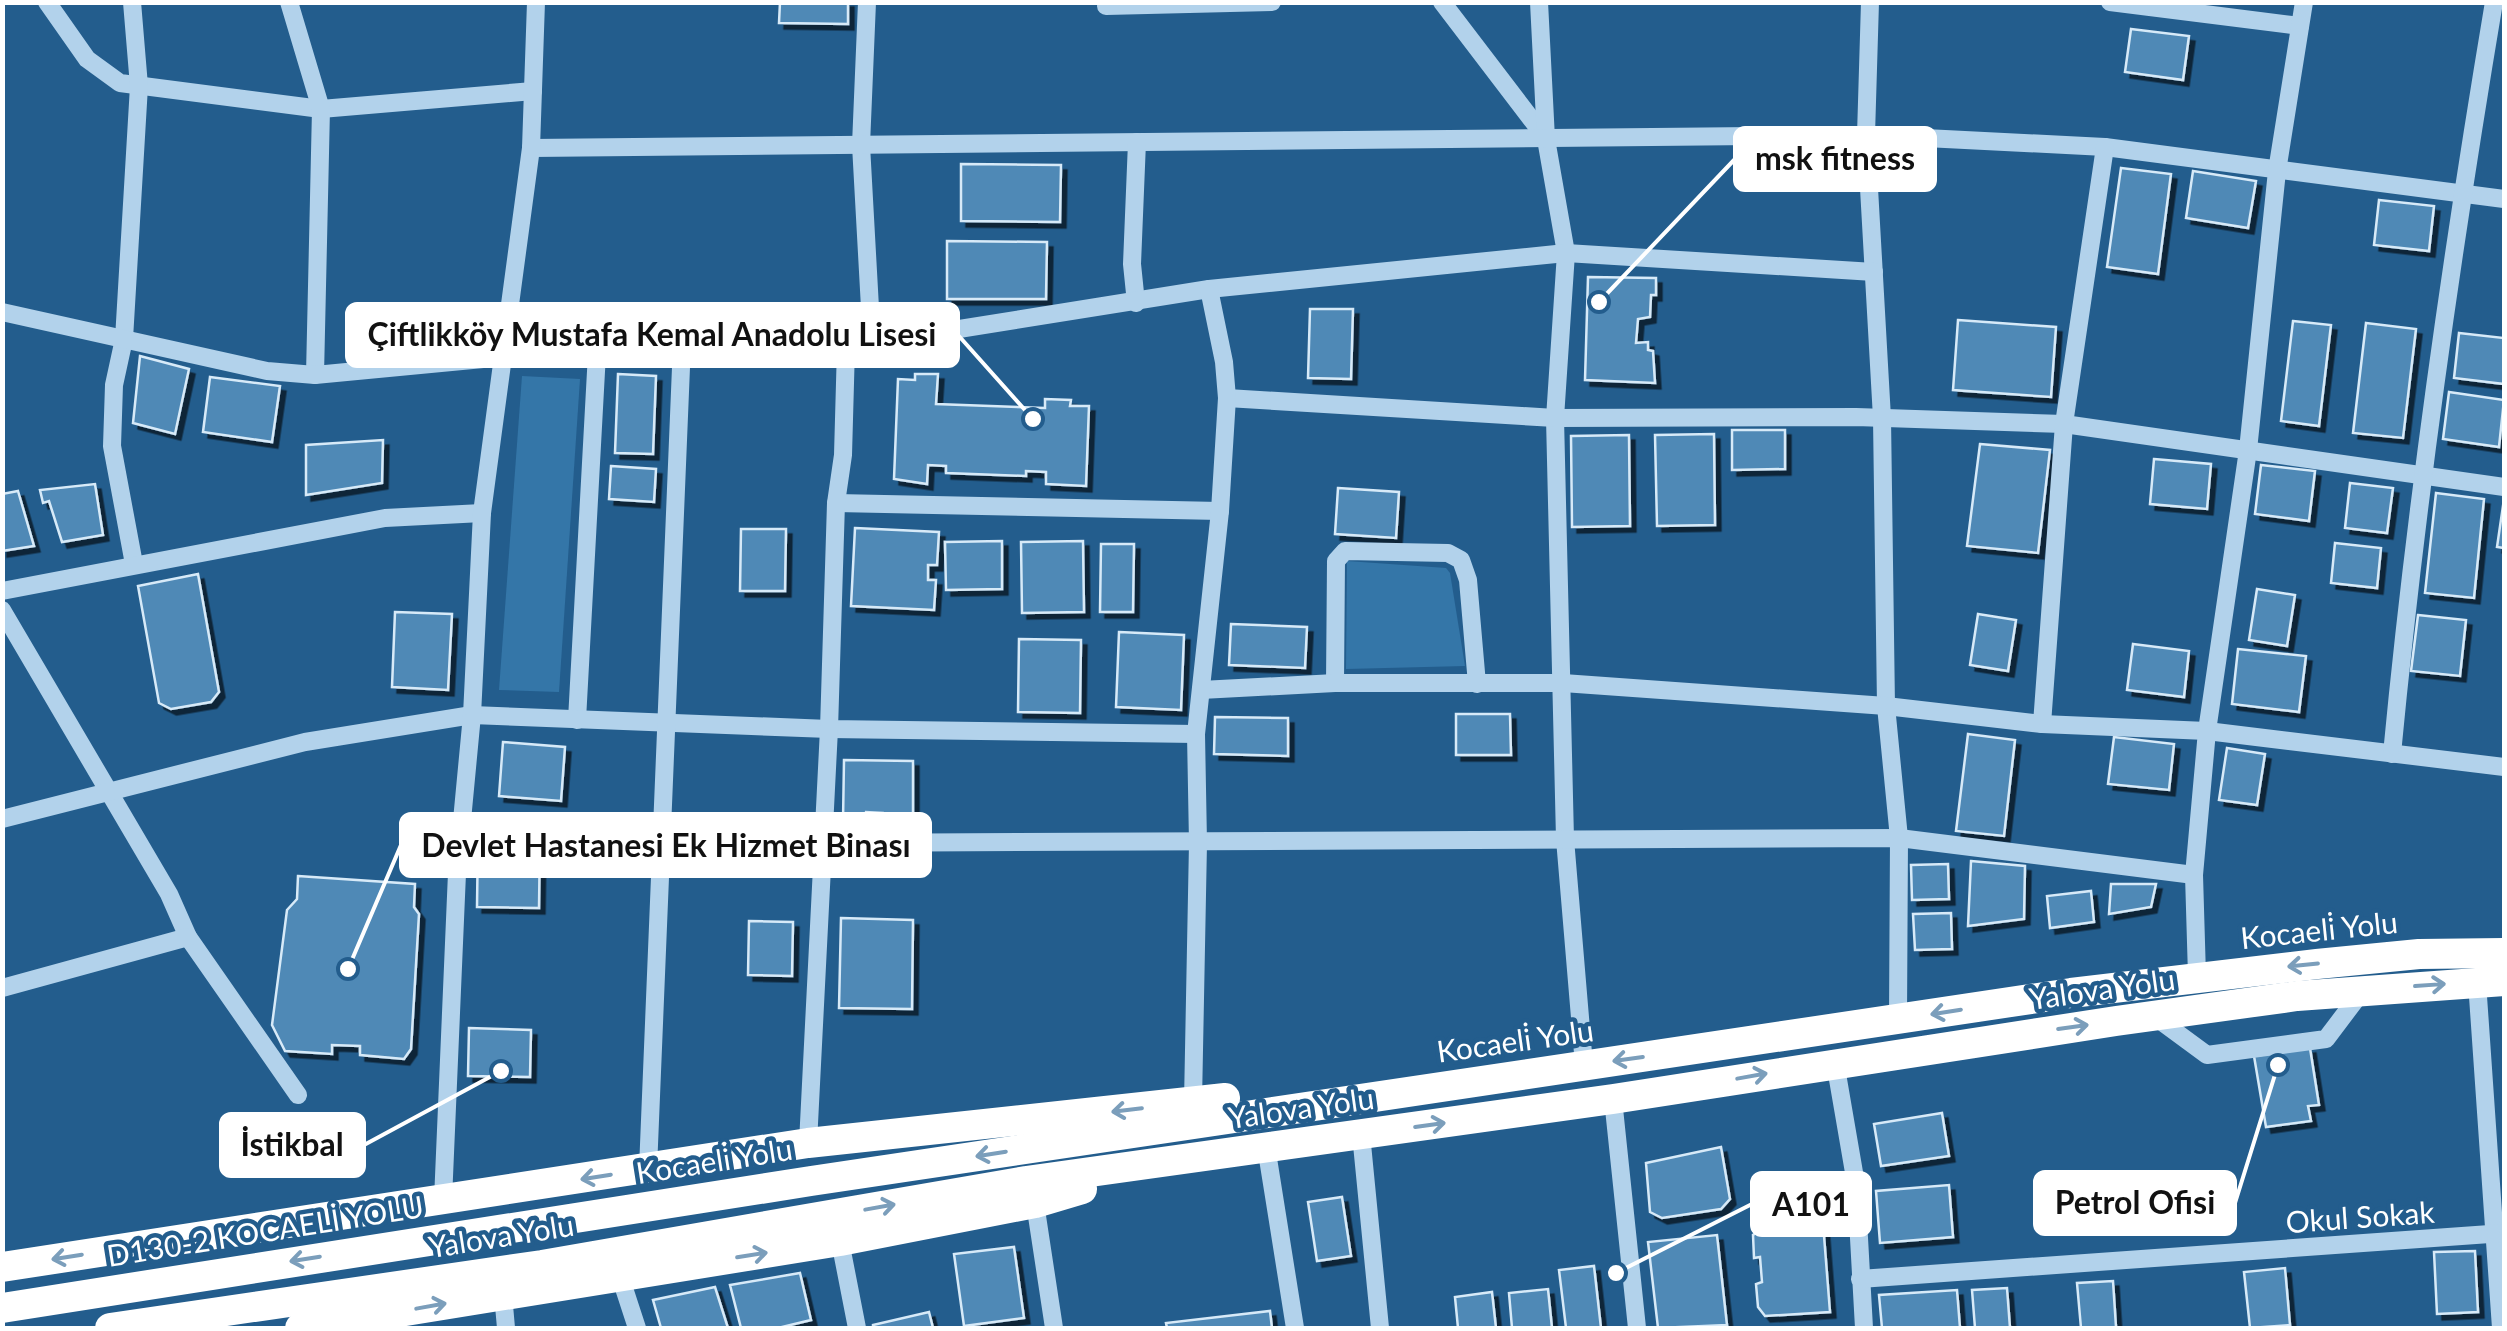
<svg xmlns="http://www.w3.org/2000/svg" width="2507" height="1331" viewBox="0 0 2507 1331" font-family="Lato,sans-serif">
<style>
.green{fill:#3476a8}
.building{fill:#5089b6;stroke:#d7eaf8;stroke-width:2.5;filter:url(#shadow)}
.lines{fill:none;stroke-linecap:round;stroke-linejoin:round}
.minor{stroke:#b2d2eb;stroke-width:18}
.highway{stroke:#fff;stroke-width:30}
.oneway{stroke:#7b9ebb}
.labels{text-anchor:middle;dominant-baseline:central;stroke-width:9;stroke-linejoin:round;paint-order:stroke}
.street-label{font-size:30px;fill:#fff;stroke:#235d8d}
.leader{fill:none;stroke:#fff;stroke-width:4}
.callout-dot{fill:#fff;stroke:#235d8d;stroke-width:4}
.callout{fill:#fff;stroke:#fff;stroke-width:4}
.callout-label{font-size:32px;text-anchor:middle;font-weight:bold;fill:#111}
</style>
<defs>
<filter id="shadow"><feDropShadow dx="5.5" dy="5.5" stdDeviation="0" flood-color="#0009"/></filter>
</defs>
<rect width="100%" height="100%" fill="#235d8d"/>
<!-- green -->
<g class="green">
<path d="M522,376L580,379L559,692L499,690Z"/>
<path d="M1347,561L1446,568L1450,573L1465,666L1346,669Z"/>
</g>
<!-- building -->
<g class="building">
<path d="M780,2H848V24L779,23Z"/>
<path d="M2131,29L2189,36L2183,80L2125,72Z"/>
<path d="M961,164L1061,165L1060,222L961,221Z"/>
<path d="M2121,168L2171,174L2158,274L2107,267Z"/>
<path d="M2193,171L2256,181L2248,228L2186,218Z"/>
<path d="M2379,200L2434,206L2429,251L2374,245Z"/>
<path d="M947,241L1047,242L1046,299H947Z"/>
<path d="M1588,277L1656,278V295H1651L1650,317L1638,319L1636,343L1648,342V350L1653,351L1655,383L1585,380Z"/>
<path d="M1310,309H1353L1351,379L1308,378Z"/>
<path d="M1958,320L2056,327L2051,397L1953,390Z"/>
<path d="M2293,321L2331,325L2319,426L2281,421Z"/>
<path d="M2366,323L2416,329L2403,438L2353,433Z"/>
<path d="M2459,333L2504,338V384L2454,378Z"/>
<path d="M140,356L189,369L175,434L133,423Z"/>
<path d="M618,374L656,376L653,454L615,453Z"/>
<path d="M915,374H938L936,404L1045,408V399L1071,400L1070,406H1089L1086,486L1046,484V472L1026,471V476L946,473V466L928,465L927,484L894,479L898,379L915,380Z"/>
<path d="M210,377L280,386L272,442L203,432Z"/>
<path d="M2449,392L2504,400L2499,447L2443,439Z"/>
<path d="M1732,430H1785V469L1732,470Z"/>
<path d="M1714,434L1715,525L1657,526L1655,435Z"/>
<path d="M1629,435L1630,526L1572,527L1571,436Z"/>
<path d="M383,440L382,483L306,495V445Z"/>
<path d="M1980,444L2050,450L2038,553L1967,546Z"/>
<path d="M2154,459L2211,464L2207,509L2150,504Z"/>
<path d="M2261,465L2315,471L2309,521L2255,514Z"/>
<path d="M611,466L656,469L654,502L609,499Z"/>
<path d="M2350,483L2393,488L2387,533L2345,528Z"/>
<path d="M95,484L103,535L62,542L49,501L43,503L40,490Z"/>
<path d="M1338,488L1399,492L1396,538L1335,534Z"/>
<path d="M18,491L34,546L2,551V494Z"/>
<path d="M2436,493L2484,499L2474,598L2425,593Z"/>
<path d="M2504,499V548L2497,547Z"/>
<path d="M855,528L939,532L937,565H928V580H936L934,610L851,606Z"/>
<path d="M741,529H786L785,591H740Z"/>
<path d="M1002,541V589L946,590L945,542Z"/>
<path d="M1083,541L1084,612L1022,613L1021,542Z"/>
<path d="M2335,543L2381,548L2377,588L2331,583Z"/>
<path d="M1101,544H1134L1133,612H1100Z"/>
<path d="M198,574L219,692L211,702L171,709L159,703L138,586Z"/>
<path d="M2257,589L2295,595L2287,646L2249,640Z"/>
<path d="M395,612L452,614L448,690L392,687Z"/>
<path d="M1978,614L2016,620L2008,671L1970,665Z"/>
<path d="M2418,615L2466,620L2460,676L2411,671Z"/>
<path d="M1231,624L1307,627L1305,668L1229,665Z"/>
<path d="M1119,632L1184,635L1181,710L1116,707Z"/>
<path d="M1019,639L1081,640L1080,713L1018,712Z"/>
<path d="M2133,644L2189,651L2184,697L2127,690Z"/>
<path d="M2238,649L2306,656L2299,712L2232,704Z"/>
<path d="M1456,714H1510L1511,755H1456Z"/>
<path d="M1215,717L1288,718V756L1214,754Z"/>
<path d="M1968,734L2015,740L2004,836L1956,831Z"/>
<path d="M2114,737L2174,744L2169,790L2108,784Z"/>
<path d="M503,742L565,747L561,801L499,796Z"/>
<path d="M2227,748L2265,754L2257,805L2219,800Z"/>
<path d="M844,760L913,761V822L886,821L883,813L866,812L863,821H843Z"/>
<path d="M478,834L540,835L539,908L477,907Z"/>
<path d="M1971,861L2025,866L2024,919L1968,926Z"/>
<path d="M1948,864L1949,899L1912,900L1911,865Z"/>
<path d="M298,876L415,884L414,907L419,914L411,1049L404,1059L360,1055V1046L332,1045V1054L285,1051L272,1025L287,910L297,899Z"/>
<path d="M2111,884H2156L2151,907L2109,914Z"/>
<path d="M2091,891L2094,922L2050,928L2047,896Z"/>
<path d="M1951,913L1952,949L1915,950L1913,914Z"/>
<path d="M841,918L913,920L912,1009L839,1008Z"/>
<path d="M749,921L793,922L792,976L748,975Z"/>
<path d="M469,1028L531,1030L530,1077L468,1076Z"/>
<path d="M2310,1048L2319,1105L2308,1106L2311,1121L2266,1127L2254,1056Z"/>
<path d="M1942,1113L1949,1156L1881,1166L1874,1124Z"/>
<path d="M1721,1147L1730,1199L1721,1209L1662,1218L1650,1212L1646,1163Z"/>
<path d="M1949,1185L1953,1237L1880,1243L1876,1191Z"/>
<path d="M1342,1197L1351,1256L1317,1261L1308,1202Z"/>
<path d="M1823,1223L1830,1312L1765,1316L1758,1307L1756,1284L1762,1282L1760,1257L1754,1258L1753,1235L1762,1229Z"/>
<path d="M1717,1235L1727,1325L1658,1328L1648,1242Z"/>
<path d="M1014,1247L1024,1318L964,1326L954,1254Z"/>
<path d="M2475,1251L2478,1312L2437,1314L2434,1252Z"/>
<path d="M1594,1266L1601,1328H1566L1559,1270Z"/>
<path d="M2285,1268L2290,1325L2250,1328L2244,1272Z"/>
<path d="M800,1273L811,1320L778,1328H741L730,1285Z"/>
<path d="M2113,1281L2116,1327L2081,1328L2077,1283Z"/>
<path d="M715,1287L728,1328H661L653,1300Z"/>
<path d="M2007,1288L2010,1328H1975L1972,1290Z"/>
<path d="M1548,1289L1552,1328H1512L1509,1293Z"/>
<path d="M1957,1290L1960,1328H1882L1879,1295Z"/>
<path d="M1492,1292L1496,1328H1458L1455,1297Z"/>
<path d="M1270,1311L1272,1328H1167L1166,1323Z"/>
<path d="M929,1312L933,1328H873V1325Z"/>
</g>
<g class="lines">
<!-- minor -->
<g class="minor">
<path d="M47,2L87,59L120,83L321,109L533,91"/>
<path d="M132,2L139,86L124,339L114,385L112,446L134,564"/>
<path d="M289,2L321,109L315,375"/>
<path d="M867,2L861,145L872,344"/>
<path d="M1442,2L1545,137"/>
<path d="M1539,2L1546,139L1566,253L1555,418L1565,839L1584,1065"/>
<path d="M1870,2L1866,135L1882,418L1886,706L1899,838L1898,1019"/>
<path d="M2110,2L2300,26"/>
<path d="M1106,6L1272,2"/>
<path d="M531,148L1866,135L2105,147L2504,199"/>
<path d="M1136,303L1132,264L1137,142"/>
<path d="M2,312L267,371L315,375L504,357L597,353L682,343L846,347L1209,289L1566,253L1874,272"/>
<path d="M1227,398L1555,418L1856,417L2064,424L2504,487"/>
<path d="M836,503L1220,511"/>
<path d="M2,591L385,518L482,513"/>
<path d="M2,610L169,894L188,937L298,1095"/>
<path d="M1335,683L1336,561L1345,551L1448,553L1461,560L1468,580L1477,684"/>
<path d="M1201,690L1335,683H1563L1886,706L2042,724L2207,731L2504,767"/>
<path d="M577,720L597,353"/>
<path d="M2042,724L2064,424L2105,147"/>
<path d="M2392,754C2416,502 2452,252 2494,2"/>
<path d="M2,819L305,742L472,715L829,729L1196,734"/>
<path d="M823,843L1899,838L2194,875"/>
<path d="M2197,976L2194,875L2207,731L2248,450L2277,171L2304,2"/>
<path d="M2477,982L2501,1328"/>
<path d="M2,988L188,937"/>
<path d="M2154,1016L2207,1055L2326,1039L2363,990"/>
<path d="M1835,1062L1856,1184L1864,1328"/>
<path d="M1613,1099L1637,1328"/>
<path d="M1193,1102L1198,843L1196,734L1220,511L1227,398L1224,362L1209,289"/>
<path d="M1361,1134L1380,1328"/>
<path d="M808,1143L829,729L836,503L843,455L846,347"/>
<path d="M1266,1146L1295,1328"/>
<path d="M648,1169L682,343"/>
<path d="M443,1200L457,873L472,715L482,513L531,148L536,2"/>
<path d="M1035,1203L1054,1328"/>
<path d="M840,1241L857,1328"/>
<path d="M620,1276L637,1328"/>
<path d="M1860,1279L2504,1233"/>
<path d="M503,1294L506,1328"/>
</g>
<!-- highway -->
<g class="highway">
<path d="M2,1267L808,1143L1225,1098"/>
<path d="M2,1308L811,1181L2071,993L2317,964L2419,954L2504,953"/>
<path d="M110,1328L542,1265L1026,1181L1613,1099L2116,1021L2297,996L2504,981"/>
<path d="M300,1328L840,1241L1035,1203L1082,1189"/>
</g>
</g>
<!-- one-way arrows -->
<defs><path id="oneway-shaft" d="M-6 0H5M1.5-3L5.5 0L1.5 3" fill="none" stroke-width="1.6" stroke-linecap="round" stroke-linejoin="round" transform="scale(2.5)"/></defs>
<g class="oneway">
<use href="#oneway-shaft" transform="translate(2303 965) rotate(174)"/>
<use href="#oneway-shaft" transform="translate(2430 985) rotate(-4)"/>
<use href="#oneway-shaft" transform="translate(1946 1012) rotate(171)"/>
<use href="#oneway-shaft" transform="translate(2073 1027) rotate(-8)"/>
<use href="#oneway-shaft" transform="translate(1628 1059) rotate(172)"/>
<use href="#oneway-shaft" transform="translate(1752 1076) rotate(-10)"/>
<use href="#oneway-shaft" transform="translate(1127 1110) rotate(173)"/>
<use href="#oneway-shaft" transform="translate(1430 1125) rotate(-8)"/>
<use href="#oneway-shaft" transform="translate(991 1154) rotate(171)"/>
<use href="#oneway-shaft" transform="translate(596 1177) rotate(171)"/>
<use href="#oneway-shaft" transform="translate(880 1207) rotate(-10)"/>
<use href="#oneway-shaft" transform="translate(752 1255) rotate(-9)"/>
<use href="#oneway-shaft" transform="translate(67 1257) rotate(171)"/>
<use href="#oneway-shaft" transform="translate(305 1259) rotate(171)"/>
<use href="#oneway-shaft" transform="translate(431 1306) rotate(-10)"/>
</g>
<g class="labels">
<!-- street labels -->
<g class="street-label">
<text transform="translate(2319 929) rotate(-6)">Kocaeli̇ Yolu</text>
<text transform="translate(2102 988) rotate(-8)">Yalova Yolu</text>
<text transform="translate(1515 1040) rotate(-8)">Kocaeli̇ Yolu</text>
<text transform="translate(1301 1107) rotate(-8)">Yalova Yolu</text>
<text transform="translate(714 1160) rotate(-9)">Kocaeli̇ Yolu</text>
<text transform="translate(2360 1216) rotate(-4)">Okul Sokak</text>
<text transform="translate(265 1230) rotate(-9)">D130-2 KOCAELİ YOLU</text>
<text transform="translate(501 1235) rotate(-9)">Yalova Yolu</text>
</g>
</g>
<!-- callouts -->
<path class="leader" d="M1599 302L1735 159M1033 419L958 335M348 969L401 845M501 1071L364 1145M2278 1065L2235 1203M1616 1273L1752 1204"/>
<g class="callout-dot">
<circle cx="1599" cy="302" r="10"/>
<circle cx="1033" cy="419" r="10"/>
<circle cx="348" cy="969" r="10"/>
<circle cx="501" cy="1071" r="10"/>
<circle cx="2278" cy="1065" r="10"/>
<circle cx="1616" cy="1273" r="10"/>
</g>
<g class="callout">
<rect x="1735" y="128" width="200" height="62" rx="10"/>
<rect x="347" y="304" width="611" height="62" rx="10"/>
<rect x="401" y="814" width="529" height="62" rx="10"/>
<rect x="221" y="1114" width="143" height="62" rx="10"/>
<rect x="2035" y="1172" width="200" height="62" rx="10"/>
<rect x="1752" y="1173" width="118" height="62" rx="10"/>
</g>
<g class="callout-label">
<text x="1835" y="170">msk fitness</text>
<text x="652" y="346">Çiftlikköy Mustafa Kemal Anadolu Lisesi</text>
<text x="666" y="857">Devlet Hastanesi Ek Hizmet Binası</text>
<text x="292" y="1156">İstikbal</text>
<text x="2135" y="1214">Petrol Ofisi</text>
<text x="1811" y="1216">A101</text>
</g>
<!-- border -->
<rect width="2507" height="1331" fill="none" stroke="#ffffff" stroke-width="10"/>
</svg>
